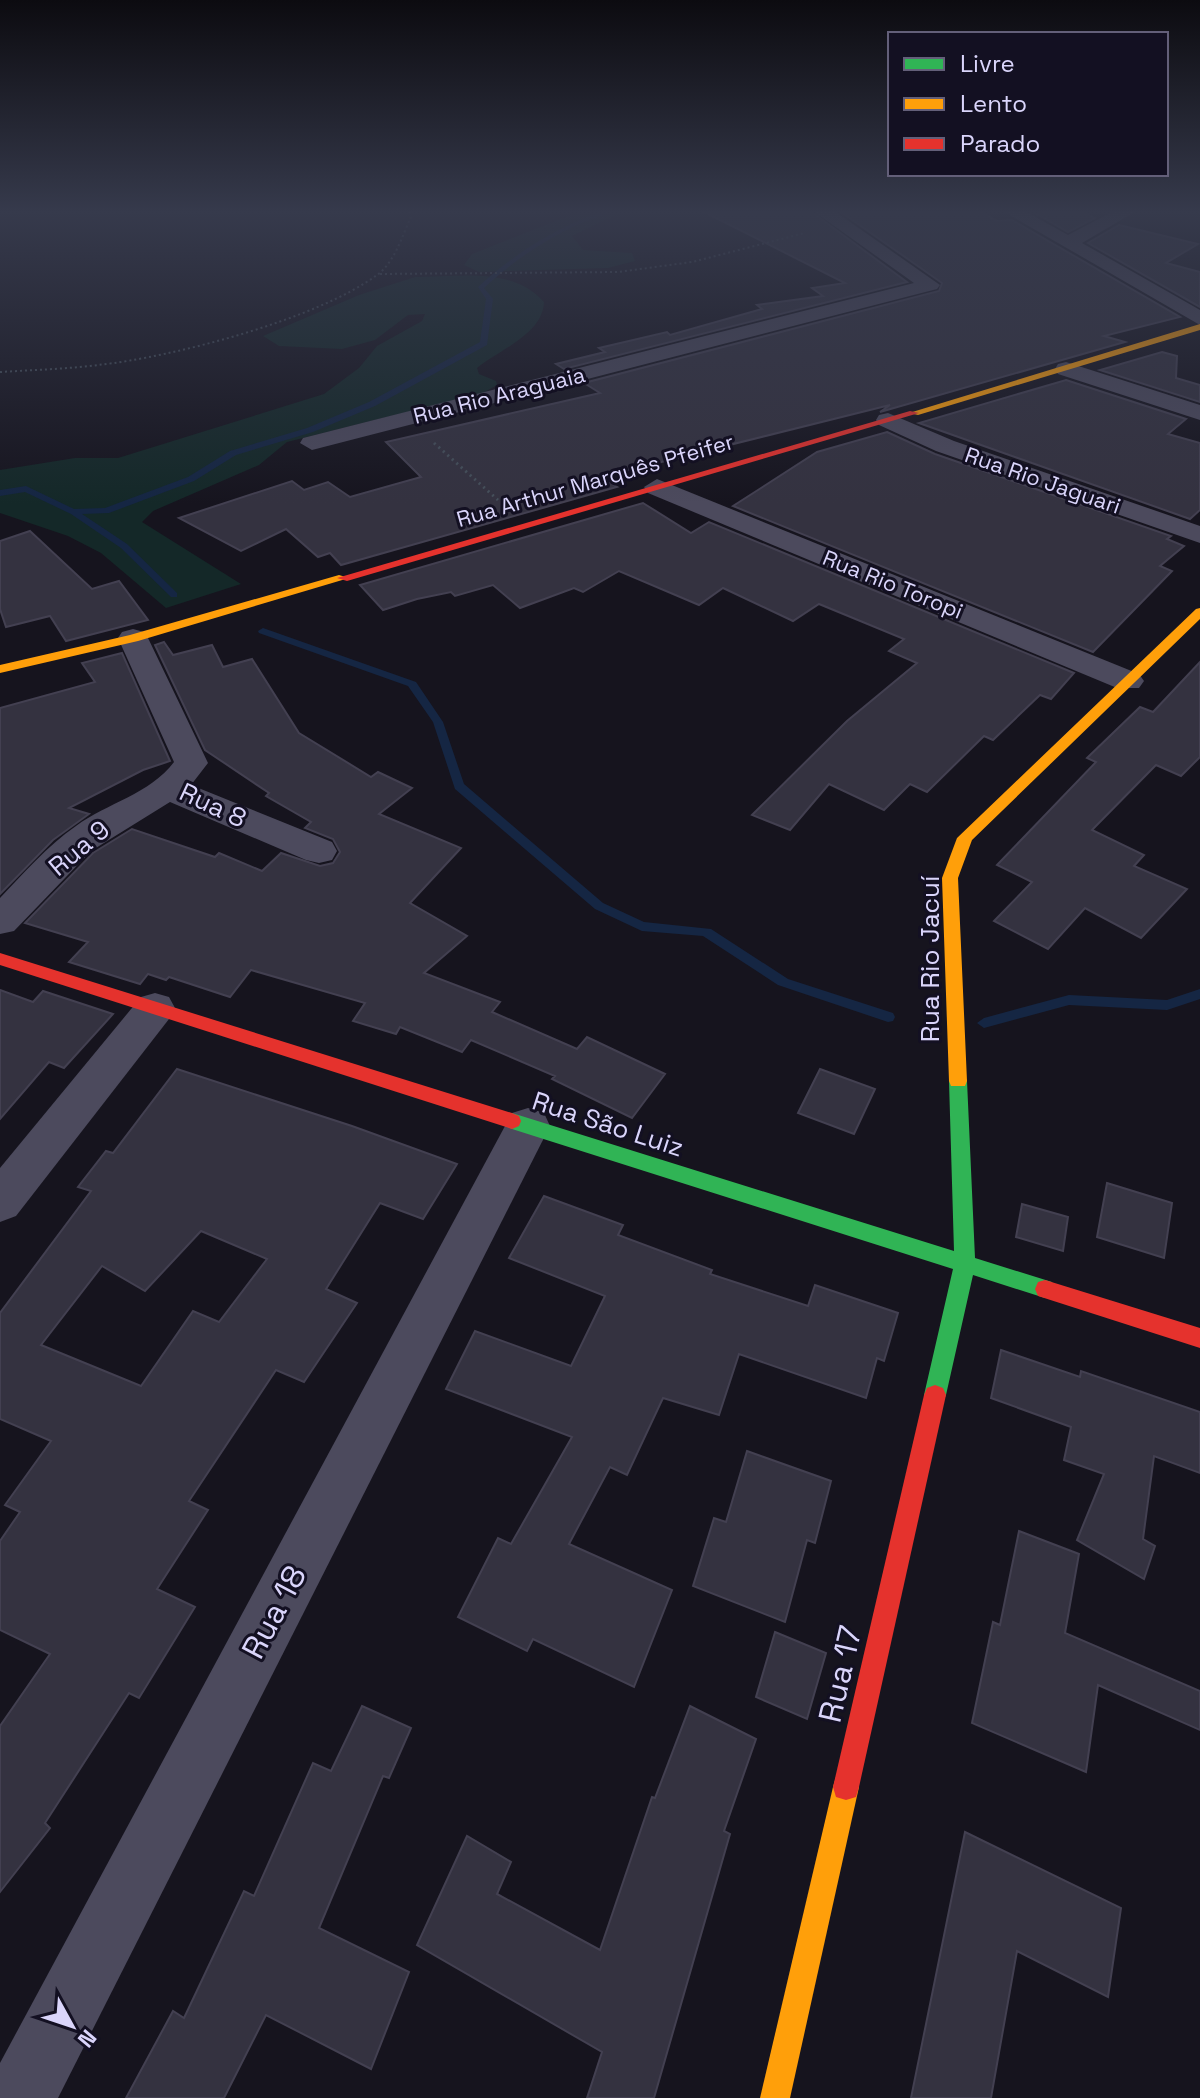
<svg xmlns="http://www.w3.org/2000/svg" width="1200" height="2098" viewBox="0 0 1200 2098" font-family="'Space Grotesk',sans-serif">
<style>
.green{fill:#142828}
.lines{fill:none;stroke-linecap:round;stroke-linejoin:round}
.stream{fill:#152643;fill-rule:evenodd}
.building{fill:#343240;stroke:#434051;stroke-width:2;fill-rule:evenodd}
.path-far1{stroke:#46505b;stroke-width:2;stroke-dasharray:2 3;stroke-linecap:butt}
.path{stroke:#46505b;stroke-width:3;stroke-dasharray:2 4;stroke-linecap:butt}
.street{fill:#4c4a5d;fill-rule:evenodd}
.fast{fill:#30b455;fill-rule:evenodd}
.slow{fill:#ff9f0a;fill-rule:evenodd}
.jam{fill:#e5322d;fill-rule:evenodd}
.labels{text-anchor:middle;dominant-baseline:central;stroke-width:6;stroke-linejoin:round;paint-order:stroke}
.far-street-label{font-size:22px;fill:#dad5fb;stroke:#131022}
.street-label{font-size:26px;fill:#dad5fb;stroke:#131022}
.near-street-label{font-size:32px;fill:#dad5fb;stroke:#131022}
</style>
<rect width="100%" height="100%" fill="#16141e"/>
<!-- green -->
<g class="green">
<path d="M584,210H625L572,236L583,250L632,253L635,261L608,268L479,272L464,265L472,254Z"/>
<path d="M415,277C459,277 512,266 544,302C543,334 499,350 477,368L479,374L496,381L497,385L483,393L287,442L259,465L153,511L142,522L241,584L166,608L101,553L68,536L0,513V470L75,458H118L324,394L359,368L377,346L422,321L425,314L408,315L375,340L342,349L279,346L263,336L359,295Z"/>
</g>
<g class="lines">
<!-- stream -->
<g class="stream">
<path d="M606,210H614C603,216 590,219 579,224C544,240 512,262 484,288L493,299L487,345L375,406L313,432L236,455L194,481L109,513L82,514L127,544L177,593V597H171L121,548L71,514L25,492L0,496V490L26,486L74,509L105,508L188,477L230,451L307,428L369,402L480,342L486,299L478,287C515,253 558,226 606,210Z"/>
<path d="M263,628L416,682L443,722L464,784L603,903L644,922L711,929L788,979L893,1013L895,1017L893,1021L888,1022L778,985L703,936L642,931L595,909L455,789L433,722L408,686L259,633L258,631Z"/>
<path d="M1200,989V999L1167,1010L1069,1005L984,1028L977,1023L984,1018L1069,995L1167,1000Z"/>
</g>
</g>
<!-- building -->
<g class="building">
<path d="M700,210H809L907,282L564,369L556,364L605,352L599,348L667,332L670,335L762,309L757,305L823,296L812,288L845,283Z"/>
<path d="M838,210H977L997,221L1012,220L1180,317L1104,336L1125,342L880,412L890,405L601,477L617,487L341,565L330,553L318,557L286,529L241,551L179,518L292,481L304,490L328,482L350,497L421,477L386,442L600,393L584,383L939,291L942,283Z"/>
<path d="M1060,210H1077L1095,218L1068,232L1037,214Z"/>
<path d="M1119,225L1198,244L1166,263L1200,272V307L1088,243Z"/>
<path d="M1162,352L1177,356L1176,378L1200,385V402L1100,370Z"/>
<path d="M1066,380L1186,419L1168,434L1200,443V510L1190,519L919,423Z"/>
<path d="M887,432L935,454L1171,536L1167,539L1184,546L1160,566L1172,571L1093,652L733,506L817,452Z"/>
<path d="M643,503L691,533L709,522L1074,673L1051,699L1040,695L993,740L984,736L927,792L910,784L884,810L829,784L790,830L752,815L847,721L917,663L889,651L904,639L819,604L793,621L723,588L699,605L619,571L583,592L574,588L520,608L493,585L455,596L451,592L417,599L383,610L360,585Z"/>
<path d="M30,531L92,589L119,581L148,620L66,641L50,616L6,627L0,609V541Z"/>
<path d="M164,642L173,655L212,645L223,667L252,659L299,733L371,777L378,772L412,788L379,814L461,848L410,903L467,936L424,973L500,1002L492,1012L577,1049L587,1037L665,1074L632,1118L552,1079L555,1076L471,1040L462,1052L400,1027L396,1034L353,1021L365,1003L251,970L230,997L169,977L166,980L148,974L140,984L69,962L88,942L25,923L93,853L132,829L215,857L219,853L262,871L281,853L320,866L333,863L340,852L333,839L305,828L311,822L266,796L269,793L205,750L155,645Z"/>
<path d="M122,653L170,761L143,770L69,808L89,814L53,840L0,894V708L95,682L82,663Z"/>
<path d="M1200,662V757L1181,776L1156,765L1092,830L1144,855L1134,866L1187,889L1141,938L1085,908L1048,949L994,921L1032,882L997,865L1096,762L1087,758L1140,707L1153,712Z"/>
<path d="M0,990L33,1002L43,991L113,1014L64,1068L49,1062L0,1119Z"/>
<path d="M177,1069L352,1126L457,1164L423,1219L380,1203L326,1289L357,1303L304,1382L276,1370L189,1501L208,1510L157,1589L195,1607L139,1698L129,1693L45,1823L50,1828L0,1892V1726L50,1654L0,1630V1541L20,1512L5,1505L51,1441L0,1419V1313L91,1191L78,1187L106,1151L113,1153ZM201,1231L267,1259L219,1322L193,1311L141,1386L41,1345L102,1266L145,1291Z"/>
<path d="M820,1069L875,1089L854,1134L798,1113Z"/>
<path d="M1107,1183L1172,1203L1164,1258L1097,1237Z"/>
<path d="M544,1196L623,1225L618,1235L712,1270L710,1274L808,1306L815,1285L898,1313L884,1361L877,1358L866,1398L739,1354L719,1415L663,1398L627,1475L610,1467L569,1544L672,1590L634,1687L533,1639L527,1651L458,1617L498,1538L511,1544L572,1437L446,1389L475,1331L571,1366L605,1296L509,1258Z"/>
<path d="M1022,1204L1068,1217L1063,1251L1016,1237Z"/>
<path d="M1001,1350L1080,1377L1081,1371L1200,1412V1473L1154,1456L1143,1539L1155,1546L1144,1579L1077,1540L1104,1474L1064,1460L1071,1427L991,1398Z"/>
<path d="M747,1451L831,1481L815,1543L807,1540L785,1622L693,1586L714,1518L726,1522Z"/>
<path d="M1019,1531L1079,1554L1065,1633L1200,1691V1730L1098,1685L1086,1772L972,1723L993,1622L1000,1625Z"/>
<path d="M775,1632L826,1653L807,1719L756,1697Z"/>
<path d="M362,1706L411,1728L389,1778L383,1776L319,1928L409,1972L371,2069L266,2015L224,2098H126L173,2011L184,2018L244,1891L254,1896L313,1763L331,1771Z"/>
<path d="M690,1706L756,1739L724,1831L730,1834L654,2098H587L602,2052L417,1945L467,1836L511,1862L497,1894L600,1950L652,1797L655,1798Z"/>
<path d="M965,1832L1121,1908L1108,1997L1017,1951L991,2098H911Z"/>
</g>
<g class="lines">
<!-- path-far1 -->
<g class="path-far1">
<path d="M380,274L618,272L692,262L805,233"/>
<path d="M0,372C33,370 66,369 98,365C174,357 317,319 377,275C395,262 402,236 411,217L409,210"/>
</g>
<!-- path -->
<path class="path" d="M434,443L498,500"/>
<!-- street -->
<g class="street">
<path d="M812,210H833L940,285L937,289L312,450L300,443L303,438L914,283Z"/>
<path d="M1001,210H1023L1068,235L1116,210H1138L1082,243L1200,310V325Z"/>
<path d="M1066,362L1200,405V420L1058,374L1055,369L1058,364Z"/>
<path d="M888,413L954,441L1200,526V543L936,451L879,425L876,420L879,415Z"/>
<path d="M657,479L1139,674L1144,681L1139,688H1117L648,493L644,487Z"/>
<path d="M133,629L144,632L148,638L208,763L191,785L332,842L337,851L332,860L319,863L306,860L170,802L91,851L14,931L0,934V898C24,873 47,846 76,826C107,803 150,794 174,762L118,638L122,632Z"/>
<path d="M155,993L169,997L175,1008L169,1019L16,1216L0,1222V1168L141,997Z"/>
<path d="M528,1108L544,1113L550,1126L58,2098H0V2063L512,1113Z"/>
</g>
<!-- fast -->
<path class="fast" d="M958,1074L965,1076L967,1081L975,1258L1052,1282L1055,1289L1052,1296L1045,1298L973,1275L946,1395L943,1402L935,1405L927,1402L924,1395L953,1269L512,1129L505,1126L503,1121L505,1116L512,1113L954,1251L949,1081L951,1076Z"/>
<!-- slow -->
<g class="slow">
<path d="M1200,324V330L918,415L909,413Z"/>
<path d="M339,575L349,578L138,641L0,673V665L130,635Z"/>
<path d="M1200,608V619L972,840L958,878L967,1081L965,1086H951L949,1081L942,878L957,838L1196,609Z"/>
<path d="M846,1774L856,1777L859,1787L790,2098H760L833,1787L836,1777Z"/>
</g>
<!-- jam -->
<g class="jam">
<path d="M910,411L919,413L347,581L337,578Z"/>
<path d="M0,953L512,1113L519,1116L521,1121L519,1126L512,1129L0,965Z"/>
<path d="M1045,1280L1200,1328V1348L1038,1296L1035,1289L1038,1282Z"/>
<path d="M935,1385L943,1388L946,1395L859,1787L856,1797L846,1800L836,1797L833,1787L924,1395L927,1388Z"/>
</g>
</g>
<!-- sky -->
<linearGradient id="sky" x2="0" y2="1"><stop stop-color="#0c0b10"/><stop offset="0.42" stop-color="#363a4c"/><stop offset="1" stop-color="#363a4c" stop-opacity="0"/></linearGradient>
<rect width="1200" height="504" fill="url(#sky)"/>
<g class="labels">
<!-- far-street labels -->
<g class="far-street-label">
<text transform="translate(499 395) rotate(-14)">Rua Rio Araguaia</text>
<text transform="translate(595 480) rotate(-16)">Rua Arthur Marquês Pfeifer</text>
<text transform="translate(1043 480) rotate(19)">Rua Rio Jaguari</text>
<text transform="translate(893 584) rotate(22)">Rua Rio Toropi</text>
</g>
<!-- street labels -->
<g class="street-label">
<text transform="translate(213 805) rotate(25)">Rua 8</text>
<text transform="translate(79 848) rotate(-40)">Rua 9</text>
<text transform="translate(930 959) rotate(-90)">Rua Rio Jacuí</text>
<text transform="translate(608 1124) rotate(18)">Rua São Luiz</text>
</g>
<!-- near-street labels -->
<g class="near-street-label">
<text transform="translate(274 1612) rotate(-62)">Rua 18</text>
<text transform="translate(840 1674) rotate(-77)">Rua 17</text>
</g>
</g>
<!-- legend -->
<rect x="888" y="32" width="280" height="144" fill="#131022" stroke="#635f79" stroke-width="2"/>
<rect x="904" y="58" width="40" height="12" fill="#30b455" stroke="#635f79" stroke-width="2"/>
<text x="960" y="72" font-size="24" fill="#dad5fb">Livre</text>
<rect x="904" y="98" width="40" height="12" fill="#ff9f0a" stroke="#635f79" stroke-width="2"/>
<text x="960" y="112" font-size="24" fill="#dad5fb">Lento</text>
<rect x="904" y="138" width="40" height="12" fill="#e5322d" stroke="#635f79" stroke-width="2"/>
<text x="960" y="152" font-size="24" fill="#dad5fb">Parado</text>
<!-- north arrow -->
<g transform="translate(72 2026) rotate(130)" stroke="#131022" stroke-width="6" paint-order="stroke">
<path d="M0-6L14 30L0 20L-14 30Z" fill="#dad5fb"/>
<text y="-12" font-size="22" font-weight="bold" text-anchor="middle" fill="#dad5fb">N</text>
</g>
</svg>
